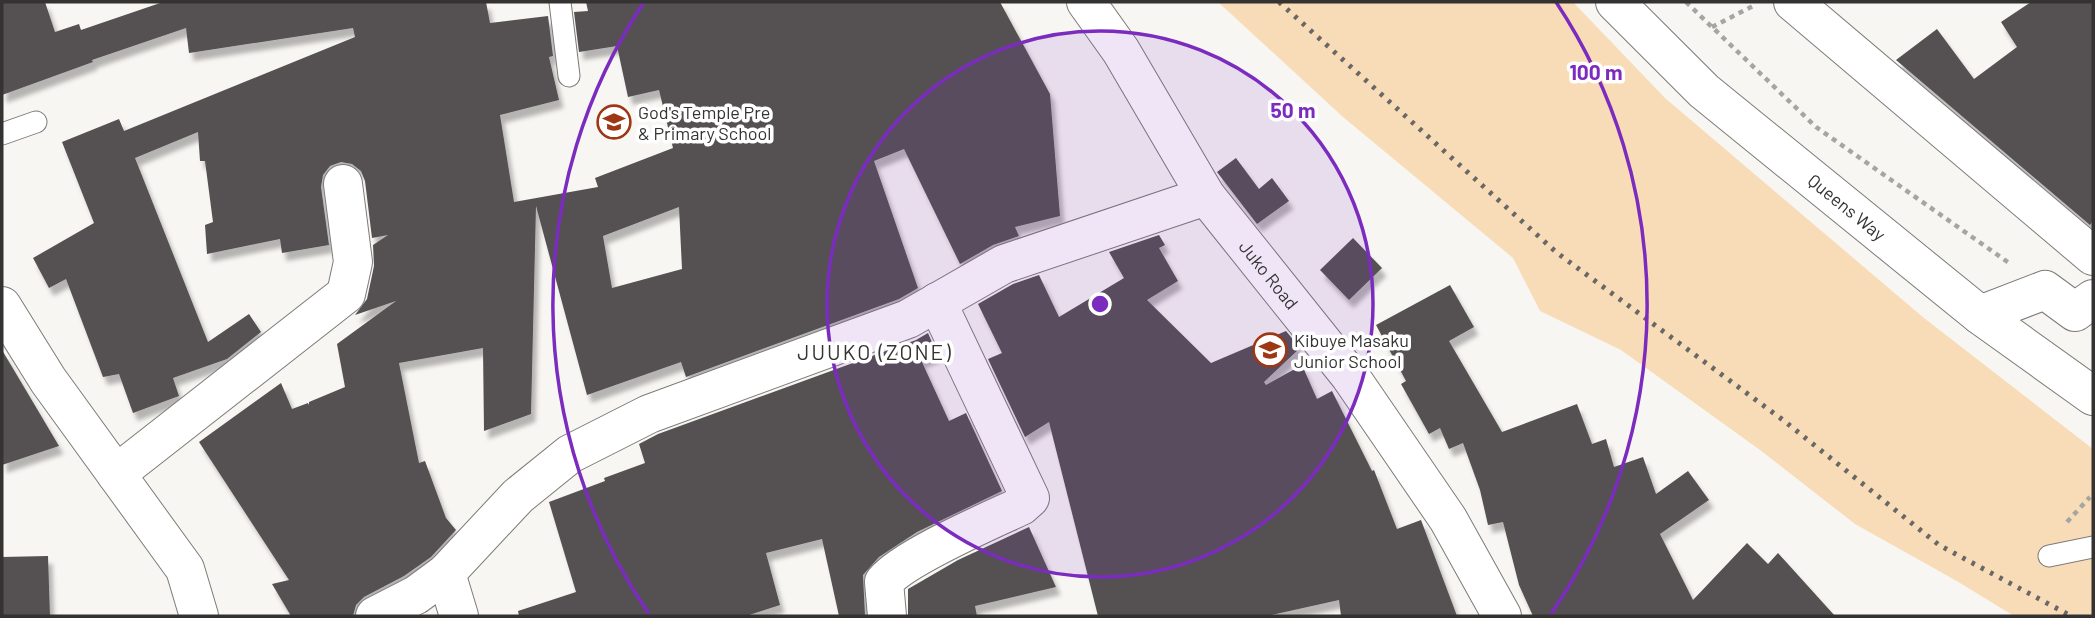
<svg xmlns="http://www.w3.org/2000/svg" width="2095" height="618" viewBox="0 0 2095 618" font-family="Barlow,sans-serif">
<style>
.green{fill:#f8dcb8}
.building{fill:#545153;fill-rule:evenodd;filter:url(#shadow)}
.lines{fill:none;stroke-linecap:round;stroke-linejoin:round}
.service-casing{stroke:#7d7b78;stroke-width:23}
.minor-casing{stroke:#7d7b78;stroke-width:40}
.tertiary-casing{stroke:#7d7b78;stroke-width:40}
.secondary-casing{stroke:#7d7b78;stroke-width:40}
.trunk-casing{stroke:#7d7b78;stroke-width:40}
.path{stroke:#a6a5a2;stroke-width:4.5;stroke-dasharray:5 5;stroke-linecap:butt}
.service{stroke:#fff;stroke-width:21}
.minor{stroke:#fff;stroke-width:38}
.tertiary{stroke:#fff;stroke-width:38}
.secondary{stroke:#fff;stroke-width:38}
.trunk{stroke:#fff;stroke-width:38}
.rail{stroke:#696866;stroke-width:5;stroke-dasharray:3.5 7;stroke-linecap:butt}
.ring{fill:none;stroke:#7b2cbf;stroke-width:3.5}
.labels{text-anchor:middle;dominant-baseline:central;stroke-width:7;stroke-linejoin:round;paint-order:stroke}
.poi-label{font-size:18px;fill:#343332;stroke:#fff;text-anchor:start}
.street-label{font-size:18px;fill:#343332;stroke:#fff}
.quarter-label{font-size:21px;letter-spacing:2px;fill:#343332;stroke:#fff}
.centre{fill:#7b2cbf;stroke:#fff;stroke-width:3.5}
.ring-label{font-size:21px;text-anchor:middle;font-weight:bold;fill:#7b2cbf;stroke:#fff;stroke-width:7;stroke-linejoin:round;paint-order:stroke}
</style>
<defs>
<filter id="shadow"><feDropShadow dx="4.5" dy="8" stdDeviation="2" flood-color="#0004"/></filter>
</defs>
<rect width="100%" height="100%" fill="#f8f6f3"/>
<!-- green -->
<path class="green" d="M1218,2H1573L1665,98L1924,318L2093,449V616H2014L1955,580L1855,524L1760,450L1621,350L1540,311L1513,258L1343,117Z"/>
<!-- building -->
<g class="building">
<path d="M2,2H45L55,32L79,24L81,30L163,2H486L490,23L548,16L553,56L549,57L559,100L500,115L514,202L598,187L595,178L673,148L659,90L628,97L617,46L579,52L574,12L588,11L586,2H1000L1050,94L1060,216L1015,227L1019,236L993,245L960,264L904,149L874,161L918,288L899,299L686,377L681,362L587,395L536,206L531,414L484,431L483,348L399,363L419,463L425,461L446,518L456,530L431,557L404,576L364,597L356,605L353,616H291L272,584L289,580L199,442L281,383L292,409L308,403L309,405V402L345,387L337,344L396,301L355,315L367,299L374,266L373,245L388,235L372,238L365,181L361,171L352,164L341,162L330,166L323,175L321,187L329,245L282,253L280,239L207,254L205,225L213,222L205,161H200L198,132L135,158L208,342L249,314L261,332L227,359L173,378L179,396L133,413L119,374L103,377L66,279L49,288L33,258L94,223L62,142L119,119L124,131L355,37L353,28L189,53L186,28L92,60L93,62L2,95ZM679,207L682,269L612,288L603,236Z"/>
<path d="M2031,2H2093V221L2090,225L1896,60L1937,29L1974,79L2017,47L2001,22Z"/>
<path d="M1236,158L1259,189L1272,178L1289,201L1257,224L1217,172Z"/>
<path d="M1159,235L1165,245L1159,248L1178,281L1147,300L1211,363L1286,331L1300,348L1264,382L1266,385L1302,365L1317,399L1332,391L1372,471L1374,470L1397,529L1421,520L1457,616H1341L1339,600L1267,616H1098L1049,422L1025,437L988,359L1002,353L978,304L1013,284L1039,275L1059,317L1124,278L1109,252Z"/>
<path d="M1353,238L1382,268L1349,300L1320,270Z"/>
<path d="M1450,285L1474,327L1449,341L1502,432L1577,404L1592,444L1606,439L1614,467L1643,457L1656,494L1688,471L1709,500L1660,534L1693,600L1747,543L1768,564L1778,553L1835,616H1533L1519,585L1503,522L1488,525L1480,490L1463,443L1449,449L1440,428L1429,434L1401,384L1406,381L1376,325Z"/>
<path d="M928,333L937,354L921,360L949,421L966,413L1002,491L917,532L879,557L863,575L865,616H839L822,539L766,553L780,605L746,616H519L518,611L576,592L549,502L605,481L604,478L645,463L639,444L658,434L916,340Z"/>
<path d="M2,350L59,446L2,465Z"/>
<path d="M1029,527L1056,587L975,606L977,616H908V589L958,560Z"/>
<path d="M48,556L50,616H2V557Z"/>
</g>
<g class="lines">
<defs>
<g id="service">
<path d="M560,2L569,76"/>
<path d="M2,134L36,122"/>
<path d="M2049,556L2093,547"/>
</g>
<g id="minor">
<path d="M1793,2L2093,256"/>
<path d="M2,306L48,380L185,569L199,616"/>
<path d="M116,474L346,294L353,262L343,184"/>
<path d="M446,573L459,616"/>
<path d="M375,616L416,595L446,573L518,496L570,454L649,414L908,319L1004,264L1206,196"/>
<path d="M887,616L884,582C903,558 989,521 1021,506L1030,498L937,302"/>
</g>
<g id="tertiary">
<path id="s1" d="M1086,2L1121,51L1206,196L1350,376L1448,519L1502,616"/>
</g>
<path id="secondary" d="M1980,315L2045,290L2075,312L2093,299"/>
<g id="trunk">
<path id="s2" d="M1615,2L1704,91L1980,315L2093,396"/>
</g>
</defs>
<!-- service casing -->
<use href="#service" class="service-casing"/>
<!-- minor casing -->
<use href="#minor" class="minor-casing"/>
<!-- tertiary casing -->
<use href="#tertiary" class="tertiary-casing"/>
<!-- secondary casing -->
<use href="#secondary" class="secondary-casing"/>
<!-- trunk casing -->
<use href="#trunk" class="trunk-casing"/>
<!-- path -->
<g class="path">
<path d="M1686,2L1816,127L2009,263"/>
<path d="M1712,27L1755,5"/>
<path d="M2067,522L2090,497"/>
</g>
<!-- service -->
<use href="#service" class="service"/>
<!-- minor -->
<use href="#minor" class="minor"/>
<!-- tertiary -->
<use href="#tertiary" class="tertiary"/>
<!-- secondary -->
<use href="#secondary" class="secondary"/>
<!-- trunk -->
<use href="#trunk" class="trunk"/>
<!-- rail -->
<path class="rail" d="M1279,2L1556,252L1783,420L1939,545L2071,616"/>
</g>
<!-- distance rings -->
<circle cx="1100" cy="304" r="273" fill="#7b2cbf" fill-opacity=".12"/>
<g class="ring">
<circle cx="1100" cy="304" r="273"/>
<path d="M649 614A547 547 0 0 1 644 2M1556 2A547 547 0 0 1 1551 614"/>
</g>
<!-- icons -->
<defs>
<symbol id="school-ring" viewBox="-11 -11 22 22"><circle r="9.5" fill="#fff" stroke="#9e3713" stroke-width="1.5"/><path d="M0-5L7-2L0 1L-7-2ZM-4 1L0 2.5L4 1V4Q0 6-4 4Z" fill="#9e3713"/></symbol>
</defs>
<g fill-rule="evenodd">
<use href="#school-ring" x="595" y="103" width="38" height="38"/>
<use href="#school-ring" x="1251" y="331" width="38" height="38"/>
</g>
<g class="labels">
<!-- poi labels -->
<g class="poi-label">
<text x="638" y="112">God's Temple Pre<tspan x="638" dy="21">&amp; Primary School</tspan></text>
<text x="1294" y="340">Kibuye Masaku<tspan x="1294" dy="21">Junior School</tspan></text>
</g>
<!-- street labels -->
<g class="street-label">
<text stroke="none"><textPath href="#s2" startOffset="310">Queens Way</textPath></text>
<text stroke="none"><textPath href="#s1" startOffset="329">Juko Road</textPath></text>
</g>
<!-- quarter labels -->
<g class="quarter-label">
<text x="875" y="351">JUUKO (ZONE)</text>
</g>
</g>
<circle cx="1100" cy="304" r="10" class="centre"/>
<g class="ring-label">
<text x="1596" y="80">100 m</text>
<text x="1293" y="118">50 m</text>
</g>
<!-- border -->
<rect width="2095" height="618" fill="none" stroke="#343332" stroke-width="7"/>
</svg>
